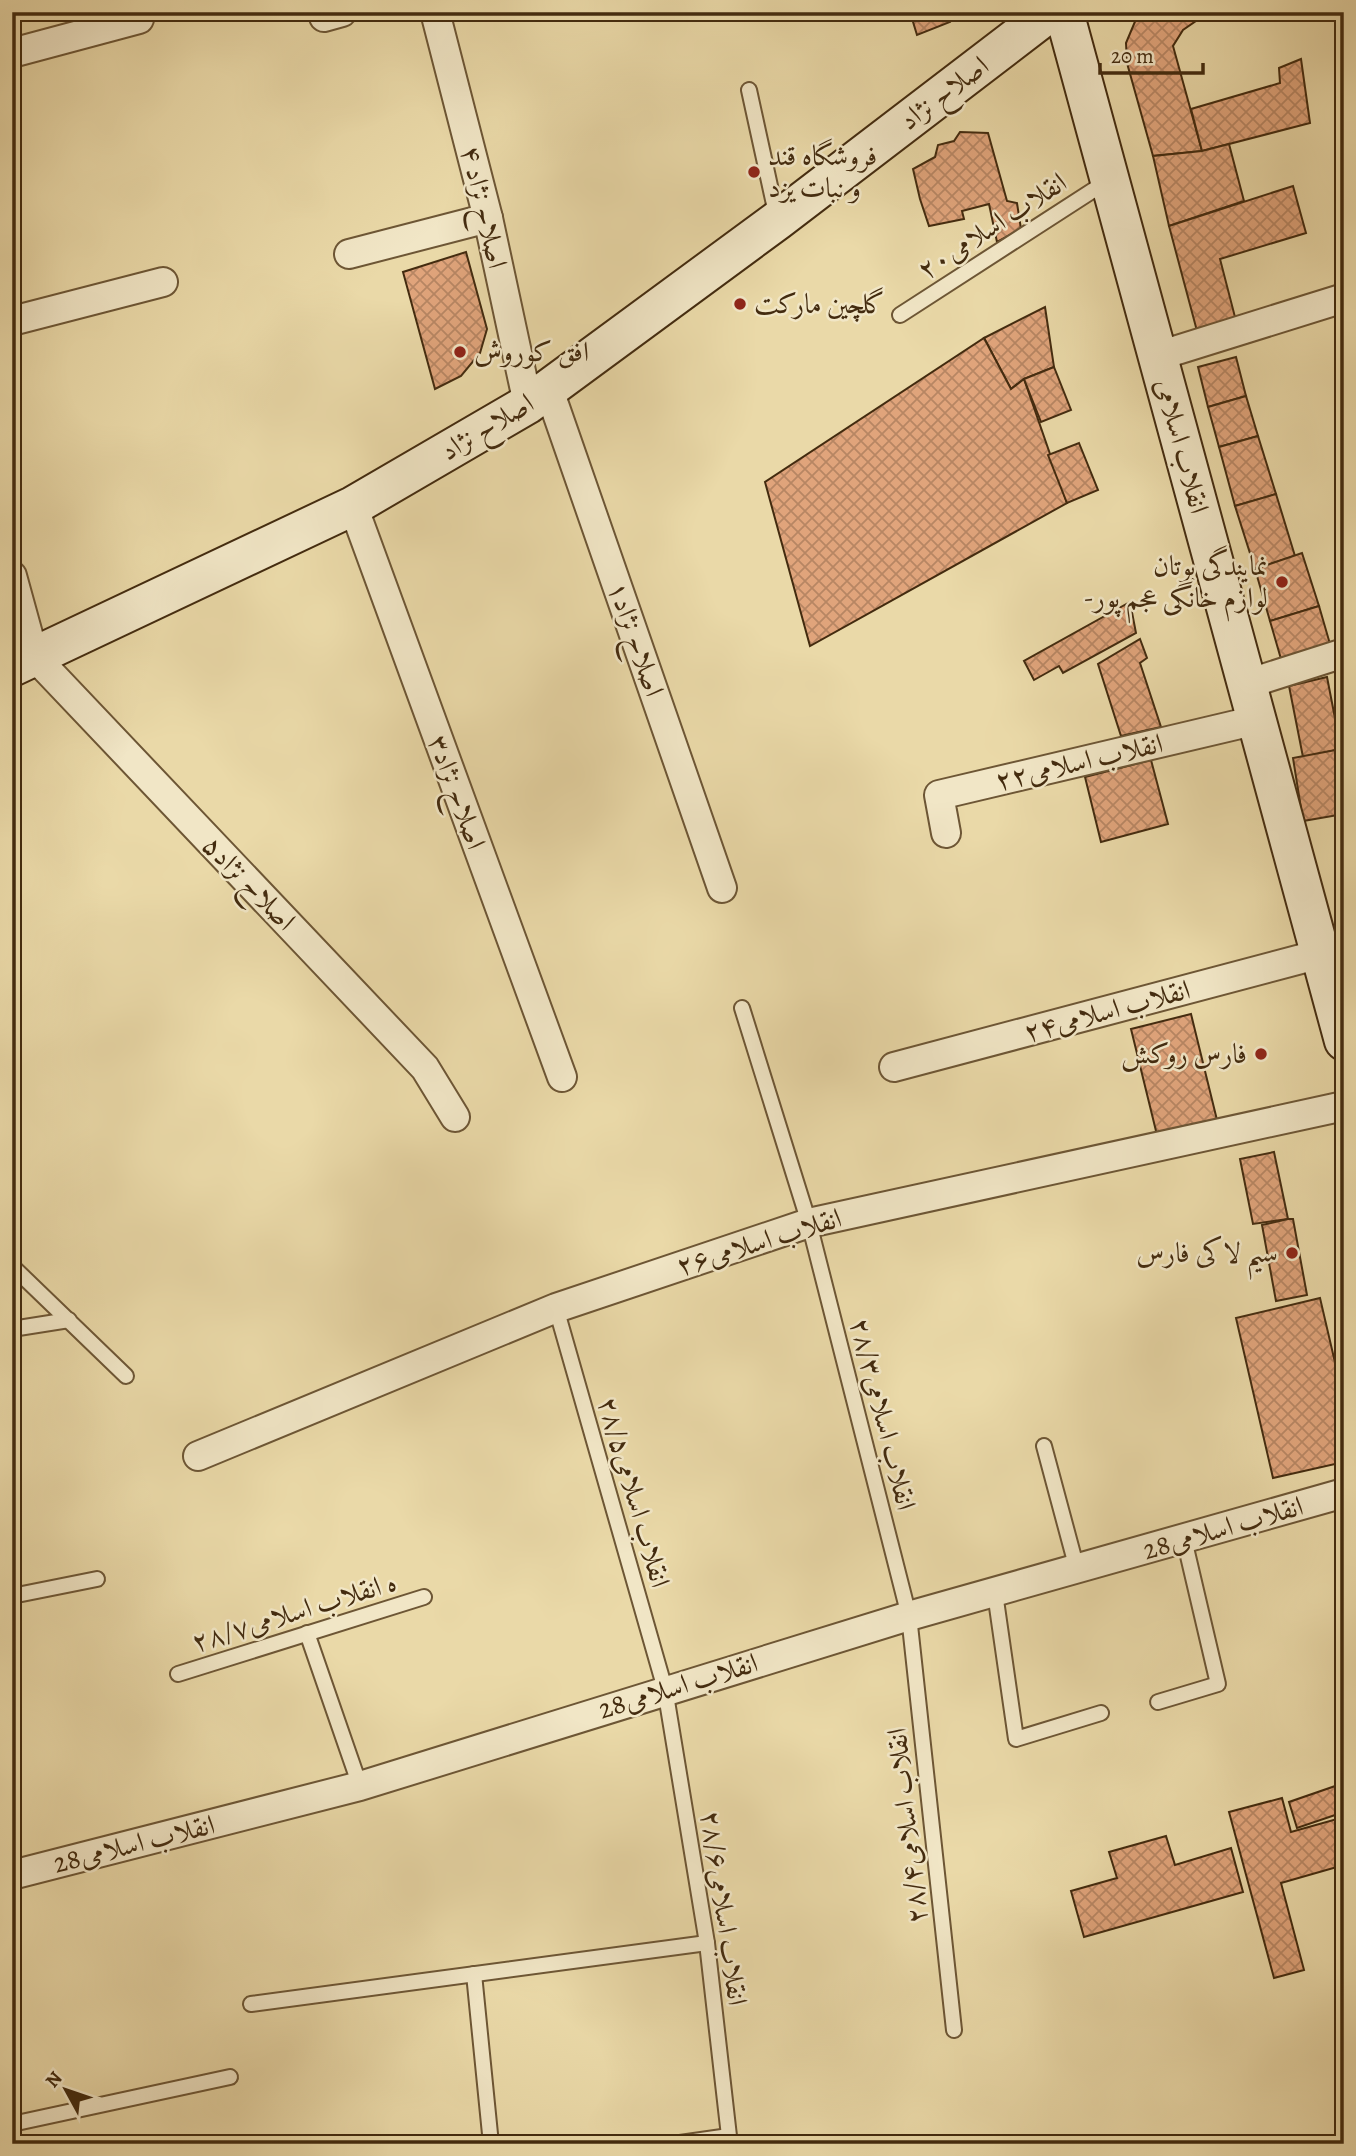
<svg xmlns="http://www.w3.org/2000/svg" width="1356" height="2156" viewBox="0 0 1356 2156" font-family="Alegreya,Amiri,serif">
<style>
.building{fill:url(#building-cross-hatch);stroke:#432b0f;stroke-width:2}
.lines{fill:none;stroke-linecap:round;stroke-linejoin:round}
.service-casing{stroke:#6d5635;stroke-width:18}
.minor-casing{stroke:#6d5635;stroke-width:32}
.secondary-casing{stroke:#432b0f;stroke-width:42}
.service{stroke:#f1e6c6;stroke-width:14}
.minor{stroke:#f1e6c6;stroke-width:28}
.secondary{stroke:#f1e6c6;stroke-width:38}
.poi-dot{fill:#8f2418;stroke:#f1e6c6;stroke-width:2.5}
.labels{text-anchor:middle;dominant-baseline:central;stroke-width:5;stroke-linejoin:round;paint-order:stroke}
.street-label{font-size:28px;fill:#432b0f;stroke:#f1e6c6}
.poi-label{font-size:28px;fill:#432b0f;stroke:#f1e6c6;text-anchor:start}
</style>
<defs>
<pattern id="building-cross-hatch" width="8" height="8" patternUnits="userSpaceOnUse" patternTransform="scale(1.75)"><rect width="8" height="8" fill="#e0a47b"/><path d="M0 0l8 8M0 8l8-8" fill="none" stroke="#b78663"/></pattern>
</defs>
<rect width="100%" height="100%" fill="#ead9a8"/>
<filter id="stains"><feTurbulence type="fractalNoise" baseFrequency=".00286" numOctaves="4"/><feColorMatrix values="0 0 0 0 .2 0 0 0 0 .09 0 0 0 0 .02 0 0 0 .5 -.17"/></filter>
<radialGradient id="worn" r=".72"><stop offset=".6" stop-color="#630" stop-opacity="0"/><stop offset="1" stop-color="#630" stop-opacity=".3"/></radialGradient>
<!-- building -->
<g class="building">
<path d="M910,12H948L950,22L917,35Z"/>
<path d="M1139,12H1209L1183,30L1173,46L1202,151L1153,156L1127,63L1126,43Z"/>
<path d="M1301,59L1310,123L1202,151L1191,109L1280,83L1279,68Z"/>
<path d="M960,132L988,133L1007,201L1017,203L1021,229L997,242L989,204L962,211L964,219L929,226L920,199L913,169L935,157L938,145L954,141Z"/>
<path d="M1229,144L1244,201L1169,226L1153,156L1202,151Z"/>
<path d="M1293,186L1306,233L1220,259L1235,317L1197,331L1169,226Z"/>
<path d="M466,252L487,329L480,353L461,376L435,389L403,272Z"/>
<path d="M1045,307L1054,367L1024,379L1011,389L984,338Z"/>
<path d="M984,338L1011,389L1024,379L1067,503L810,646L765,482Z"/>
<path d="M1236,357L1246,396L1208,407L1198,367Z"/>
<path d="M1054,367L1071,410L1041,422L1024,379Z"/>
<path d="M1246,396L1258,436L1219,447L1208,407Z"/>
<path d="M1258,436L1276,494L1235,506L1219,447Z"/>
<path d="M1079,443L1098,490L1067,503L1048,455Z"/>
<path d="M1276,494L1295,556L1255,569L1235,506Z"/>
<path d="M1302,553L1319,606L1270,621L1255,569Z"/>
<path d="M1130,602L1136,633L1063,673L1059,666L1034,680L1024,661Z"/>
<path d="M1319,606L1330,644L1281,659L1270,621Z"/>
<path d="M1140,639L1147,658L1140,663L1161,727L1121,736L1098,664Z"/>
<path d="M1327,677L1341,749L1303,757L1289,686Z"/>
<path d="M1341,749L1344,814L1303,821L1293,758Z"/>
<path d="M1151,760L1168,824L1101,842L1085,777Z"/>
<path d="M1191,1014L1217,1120L1157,1135L1131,1029Z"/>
<path d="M1274,1152L1288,1219L1253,1224L1240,1159Z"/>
<path d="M1288,1219H1293L1307,1295L1276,1301L1262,1225Z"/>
<path d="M1320,1298L1344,1401V1462L1273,1478L1236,1318Z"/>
<path d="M1344,1783V1812L1297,1828L1289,1802Z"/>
<path d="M1282,1798L1291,1832L1344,1817V1865L1281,1883L1304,1970L1274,1978L1229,1812Z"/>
<path d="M1166,1836L1175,1865L1231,1848L1243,1892L1084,1937L1071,1891L1117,1878L1109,1852Z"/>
</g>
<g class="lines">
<defs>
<g id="service">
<path d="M749,90L777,218"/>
<path d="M900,315L1109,180"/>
<path d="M742,1008L809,1223L909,1616L954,2030"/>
<path d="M12,1266L126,1376"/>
<path d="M556,1308L665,1689L707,1943L729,2136L673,2144"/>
<path d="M12,1329L69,1320"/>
<path d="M1044,1446L1077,1569"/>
<path d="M995,1593L1016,1739L1101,1713"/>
<path d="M12,1596L97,1579"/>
<path d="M307,1633L360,1786"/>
<path d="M178,1674L424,1597"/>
<path d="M1158,1702L1218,1684L1184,1539"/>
<path d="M474,1974L491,2144"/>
<path d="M251,2004L707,1943"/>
<path d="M12,2124L230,2077"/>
</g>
<g id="minor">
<path d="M435,12L488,218L528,404"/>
<path d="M324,17L342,12"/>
<path d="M12,53L139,19"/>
<path d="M349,254L488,218"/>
<path d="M12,321L163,282"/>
<path d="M1158,356L1344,298"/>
<path d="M549,390L722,888"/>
<path d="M353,506L562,1077"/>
<path d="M12,576L34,656L425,1068L455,1117"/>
<path d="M1247,684L1344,653"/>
<path d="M946,833L939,795L1257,720"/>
<path d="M894,1067L1320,954"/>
<path d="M198,1456L556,1308L809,1223L1344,1106"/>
<path d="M12,1875L360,1786L909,1616L1344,1493"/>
</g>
<g id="secondary">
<path d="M1064,12L1344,1041"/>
<path d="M12,667L353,506L528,404L778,220L1050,12"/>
</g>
</defs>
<!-- service casing -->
<use href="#service" class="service-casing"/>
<!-- minor casing -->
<use href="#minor" class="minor-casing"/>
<!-- secondary casing -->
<use href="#secondary" class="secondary-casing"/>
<!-- service -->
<use href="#service" class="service"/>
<!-- minor -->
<use href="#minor" class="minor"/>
<!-- secondary -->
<use href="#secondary" class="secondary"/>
</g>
<!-- markers -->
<g class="poi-dot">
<circle cx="754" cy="172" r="7"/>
<circle cx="740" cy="304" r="7"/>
<circle cx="460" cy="352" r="7"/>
<circle cx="1282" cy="582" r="7"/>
<circle cx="1261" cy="1054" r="7"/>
<circle cx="1292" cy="1253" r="7"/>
</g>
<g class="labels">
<!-- street labels -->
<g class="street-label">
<text transform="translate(944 93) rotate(-37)">اصلاح نژاد</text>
<text transform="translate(484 207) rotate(77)">۴ اصلاح نژاد</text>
<text transform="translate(992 226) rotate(-33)">انقلاب اسلامی۲۰</text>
<text transform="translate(487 427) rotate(-31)">اصلاح نژاد</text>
<text transform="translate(1182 446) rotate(75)">انقلاب اسلامی</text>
<text transform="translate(636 639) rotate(71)">اصلاح نژاد۱</text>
<text transform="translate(1079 762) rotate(-13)">انقلاب اسلامی۲۲</text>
<text transform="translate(457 792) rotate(70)">اصلاح نژاد۳</text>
<text transform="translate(249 883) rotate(46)">اصلاح نژاد۵</text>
<text transform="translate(1107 1011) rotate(-15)">انقلاب اسلامی۲۴</text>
<text transform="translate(759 1242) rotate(-17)">انقلاب اسلامی۲۶</text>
<text transform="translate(883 1414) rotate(76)">انقلاب اسلامی۲۸/۳</text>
<text transform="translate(634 1492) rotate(74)">انقلاب اسلامی۲۸/۵</text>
<text transform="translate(1223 1528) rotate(-16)">28انقلاب اسلامی</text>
<text transform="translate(294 1612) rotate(-17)">ه انقلاب اسلامی۲۸/۷</text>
<text transform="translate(678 1686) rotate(-17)">28انقلاب اسلامی</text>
<text transform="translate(907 1826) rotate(-96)">انقلاب اسلامی۲۸/۴</text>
<text transform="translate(134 1844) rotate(-14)">28انقلاب اسلامی</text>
<text transform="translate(724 1908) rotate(82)">انقلاب اسلامی۲۸/۶</text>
</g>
<!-- poi labels -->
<g class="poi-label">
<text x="768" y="156">فروشگاه قند<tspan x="768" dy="32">و نبات یزد</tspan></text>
<text x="754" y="304">گلچین مارکت</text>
<text x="474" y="352">افق کوروش</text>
<text x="1268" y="566" text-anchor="end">نمایندگی بوتان<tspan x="1268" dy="32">-لوازم خانگی عجم پور</tspan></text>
<text x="1247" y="1054" text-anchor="end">فارس روکش</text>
<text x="1278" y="1253" text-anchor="end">سیم لاکی فارس</text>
</g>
</g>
<!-- margin -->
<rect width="1356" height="2156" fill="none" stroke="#ead9a8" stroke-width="42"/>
<rect x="14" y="14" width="1328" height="2128" fill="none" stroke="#432b0f" stroke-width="3.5"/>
<rect x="21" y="21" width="1314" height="2114" fill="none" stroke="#432b0f" stroke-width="2"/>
<!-- north arrow -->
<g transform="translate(66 2090) rotate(310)" stroke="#f1e6c6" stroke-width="5" paint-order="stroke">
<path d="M0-5L12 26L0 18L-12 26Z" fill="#432b0f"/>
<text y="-10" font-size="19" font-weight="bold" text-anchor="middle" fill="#432b0f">N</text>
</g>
<!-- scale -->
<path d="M1100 63v10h103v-10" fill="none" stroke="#432b0f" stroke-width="3.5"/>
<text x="1111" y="63" font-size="21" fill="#432b0f" stroke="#f1e6c6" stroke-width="5" paint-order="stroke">20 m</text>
<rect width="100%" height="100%" filter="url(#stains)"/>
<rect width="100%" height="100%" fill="url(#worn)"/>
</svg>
